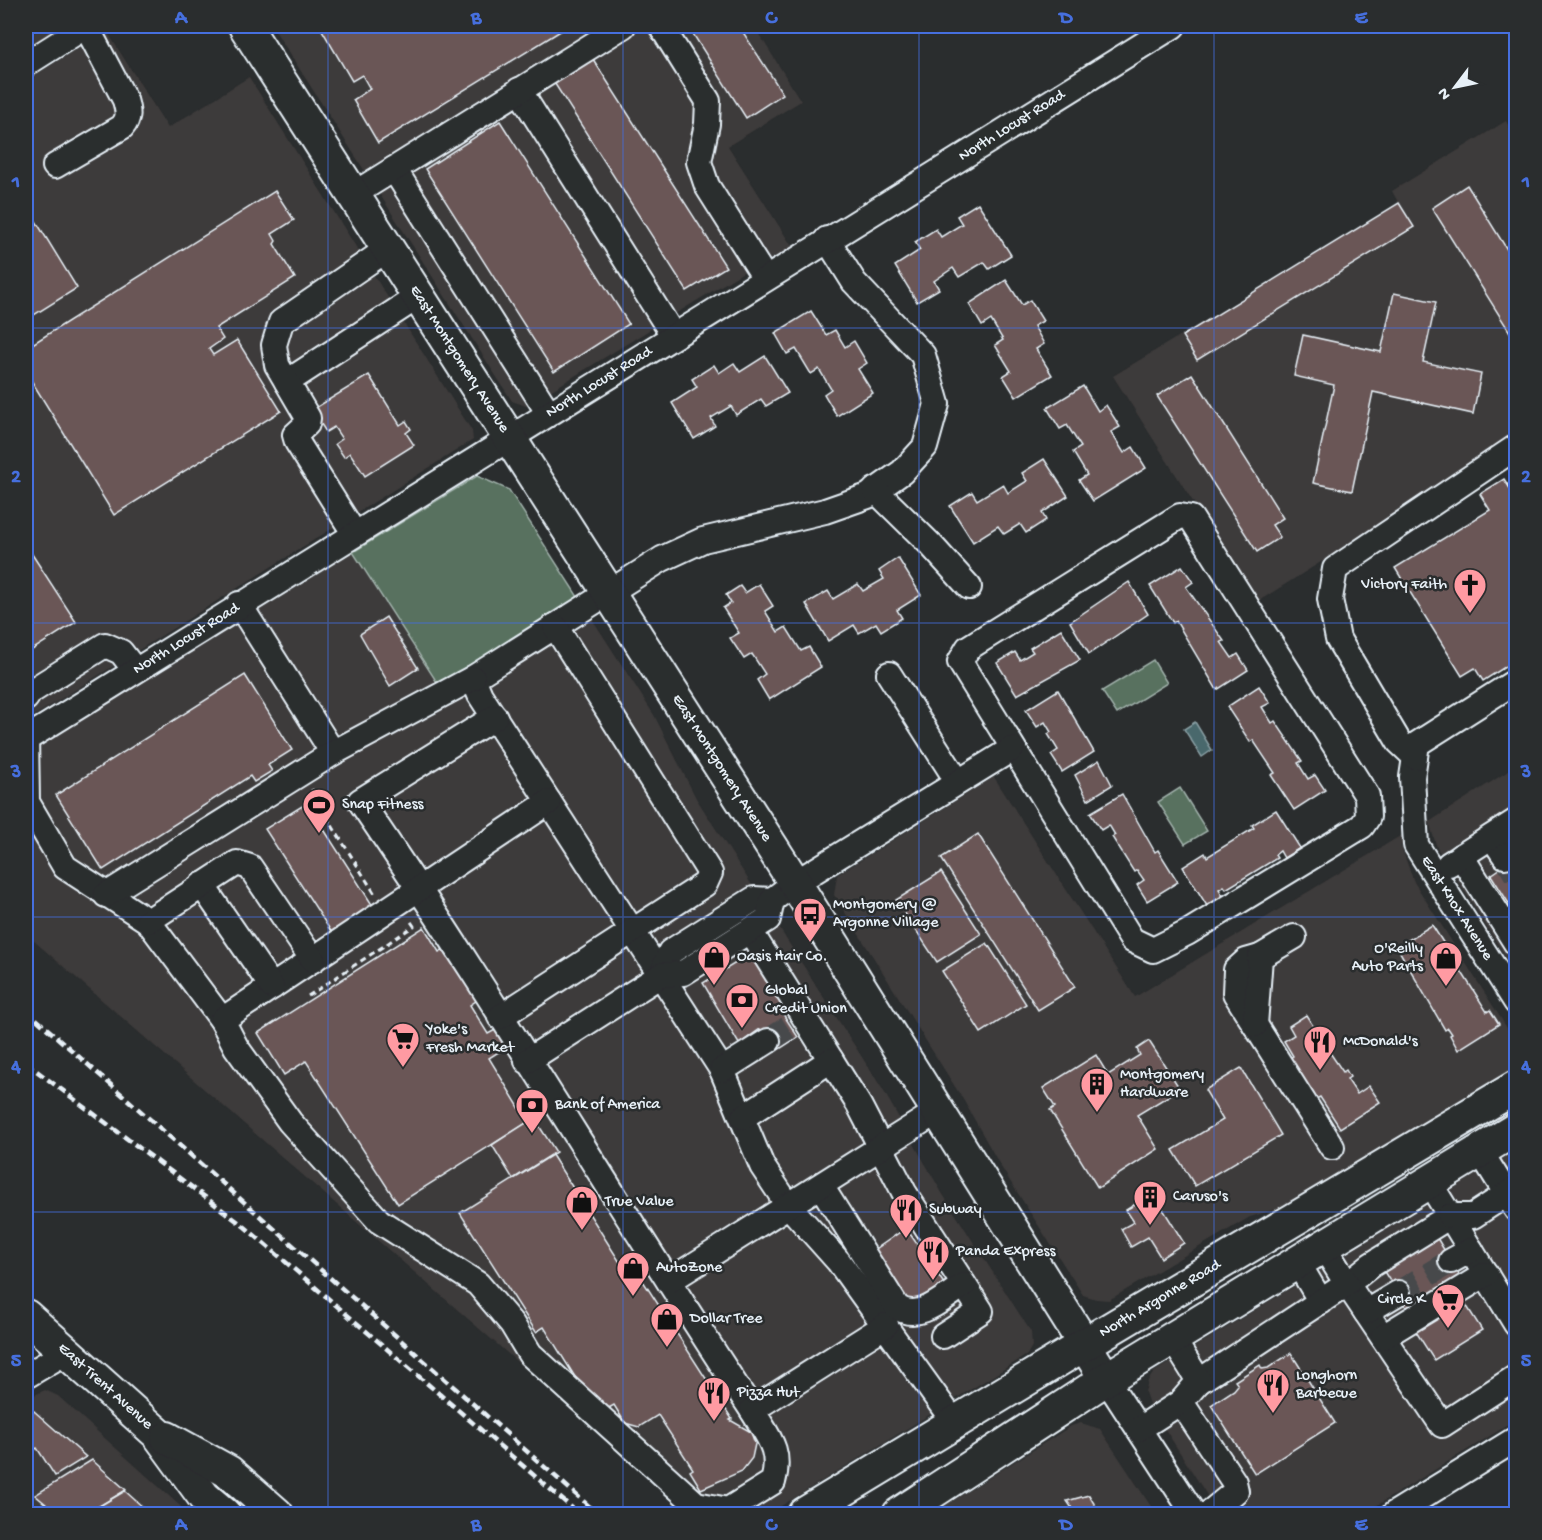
<svg xmlns="http://www.w3.org/2000/svg" width="1542" height="1540" viewBox="0 0 1542 1540" font-family="'Gochi Hand',sans-serif">
<style>
.built{fill:#3d3a3a}
.green{fill:#58715e;stroke:#a0b1ab;stroke-width:1.5}
.water{fill:#4a686c;stroke:#899fa4;stroke-width:1.5}
.building{fill:#6a5756;stroke:#e8f1f8;stroke-width:1.5}
.lines{fill:none;stroke-linecap:round;stroke-linejoin:round}
.minor-tunnel{stroke:#464a4c;stroke-width:24;stroke-dasharray:24 12;stroke-linecap:butt}
.minor-casing{stroke:#e8f1f8;stroke-width:28}
.major-casing{stroke:#e8f1f8;stroke-width:36}
.path{stroke:#e8f1f8;stroke-width:3;stroke-dasharray:6 4.5;stroke-linecap:butt}
.minor{stroke:#2a2d2e;stroke-width:24}
.major{stroke:#2a2d2e;stroke-width:32}
.rail{stroke:#e8f1f8;stroke-width:4.5;stroke-dasharray:9 4.5;stroke-linecap:butt}
.grid{fill:none;stroke:#466fde;stroke-width:1.5;stroke-opacity:0.55}
.labels{text-anchor:middle;dominant-baseline:central;stroke-width:5;stroke-linejoin:round;paint-order:stroke}
.street-label{font-size:16px;fill:#e8f1f8;stroke:#2a2d2e}
.poi-label{font-size:16px;fill:#e8f1f8;stroke:#2a2d2e;text-anchor:start}
.neatline{fill:none;stroke:#466fde;stroke-width:2}
.grid-label{font-size:20px;text-anchor:middle;font-weight:bold;fill:#466fde}
</style>
<rect width="100%" height="100%" fill="#2a2d2e"/>
<filter id="ink" filterUnits="userSpaceOnUse"><feTurbulence type="fractalNoise" baseFrequency=".0167" numOctaves="2"/><feDisplacementMap in="SourceGraphic" scale="12" xChannelSelector="R" yChannelSelector="G"/><feConvolveMatrix kernelMatrix="1 2 1 2 8 2 1 2 1" color-interpolation-filters="sRGB"/></filter>
<g filter="url(#ink)">
<!-- built -->
<g class="built">
<path d="M26,26H75L26,57Z"/>
<path d="M272,26H754L801,101L728,146L793,248L745,271L526,406L512,401Z"/>
<path d="M106,30L168,128L249,77L472,431L473,440L26,721V81Z"/>
<path d="M1506,121L1516,139V440L1257,602L1113,376L1399,204L1392,191Z"/>
<path d="M353,552L440,687L578,597L654,715L696,798L883,1090L942,1193L1031,1332L1032,1346L1027,1355L768,1514H692L26,934V755Z"/>
<path d="M1516,766V974L1437,848L1429,822Z"/>
<path d="M994,777L1135,997L1405,833L1407,838L1401,846L1414,882L1516,1042V1062L1510,1071L1286,1206L1250,1217L1109,1300L1096,1299L1083,1295L1001,1167L964,1101L834,895L837,875Z"/>
<path d="M1516,1150V1420L1363,1514H1219L1149,1404L1145,1392L1148,1381L1154,1372Z"/>
<path d="M45,1390L58,1396L189,1514H26V1399Z"/>
<path d="M1081,1423L1100,1429L1156,1514H936L935,1512L1071,1426Z"/>
</g>
<!-- green -->
<g class="green">
<path d="M477,476L509,490L578,597L440,687L353,552Z"/>
<path d="M1153,660L1167,683L1117,714L1102,691Z"/>
<path d="M1180,788L1207,831L1185,844L1158,802Z"/>
</g>
<!-- water -->
<path class="water" d="M1195,722L1212,750L1202,757L1184,729Z"/>
<!-- building -->
<g class="building">
<path d="M329,26H566L567,27L378,143L353,100L370,89L362,75L352,81L322,30Z"/>
<path d="M688,26H739L783,94L746,118Z"/>
<path d="M591,56L726,267L687,291L553,81Z"/>
<path d="M500,121L629,324L554,372L425,169Z"/>
<path d="M1467,185L1516,264V342L1432,208Z"/>
<path d="M275,191L294,220L272,234L276,241L274,244L295,278L216,328L223,339L209,349L213,355L237,340L281,411L114,515L26,372V348Z"/>
<path d="M978,203L1011,255L989,269L984,262L959,277L953,268L934,281L939,289L917,302L895,266L920,250L915,242L936,229L941,237L962,224L957,216Z"/>
<path d="M1399,203L1414,227L1197,360L1182,336Z"/>
<path d="M34,218L77,288L26,320V223Z"/>
<path d="M1006,280L1022,305L1030,300L1043,321L1034,326L1044,344L1036,349L1052,375L1016,397L1003,376L1011,371L995,345L1003,340L991,320L982,326L969,304Z"/>
<path d="M1394,293L1436,302L1423,362L1481,374L1473,414L1373,392L1352,491L1313,483L1334,385L1294,376L1303,335L1381,352Z"/>
<path d="M811,311L826,335L835,330L845,347L854,341L867,363L858,369L873,393L837,416L824,394L831,389L819,369L811,374L796,349L787,354L775,333Z"/>
<path d="M765,356L788,393L766,406L761,399L736,415L731,406L711,418L715,426L694,439L672,403L697,387L692,379L714,365L719,373L734,363L740,372Z"/>
<path d="M1192,374L1283,518L1272,525L1280,537L1257,552L1157,396Z"/>
<path d="M369,375L400,425L406,421L411,429L406,433L414,445L365,476L350,453L344,457L335,444L342,439L334,427L326,432L312,410Z"/>
<path d="M1083,386L1098,411L1106,405L1120,427L1111,432L1124,453L1133,447L1146,468L1093,501L1079,480L1087,475L1073,452L1081,447L1067,425L1060,429L1047,408Z"/>
<path d="M1044,459L1068,496L1042,513L1046,520L1026,533L1020,524L1004,534L998,526L973,542L950,506L972,492L977,500L1003,484L1008,493L1027,481L1022,473Z"/>
<path d="M1504,479L1514,495L1516,493V660L1483,681L1475,668L1462,676L1395,568L1490,510L1480,494Z"/>
<path d="M26,545L76,622L26,654Z"/>
<path d="M898,558L921,595L897,610L902,618L881,631L876,623L859,633L854,625L828,641L806,604L828,591L833,599L858,584L863,591L884,579L879,571Z"/>
<path d="M1182,566L1193,582L1186,587L1224,641L1221,642L1232,658L1238,654L1248,670L1217,690L1176,621L1173,623L1150,586Z"/>
<path d="M1129,582L1148,614L1089,654L1070,622Z"/>
<path d="M759,584L773,606L765,611L778,632L786,627L801,651L809,647L821,667L769,700L757,680L765,674L752,654L744,659L730,638L739,633L723,608L731,603L726,595L740,586L745,593Z"/>
<path d="M386,617L418,668L390,686L360,634Z"/>
<path d="M1061,629L1080,660L1017,695L997,663L1015,652L1020,660L1033,652L1030,648Z"/>
<path d="M245,675L292,750L268,765L272,771L254,782L250,776L103,870L56,795Z"/>
<path d="M1259,686L1270,703L1262,707L1272,723L1275,721L1302,761L1298,763L1308,779L1315,775L1325,790L1294,810L1271,775L1275,773L1253,740L1250,742L1227,707Z"/>
<path d="M1058,690L1094,752L1062,772L1051,755L1058,750L1048,734L1051,732L1045,722L1037,727L1026,710Z"/>
<path d="M1099,760L1112,785L1088,800L1075,775Z"/>
<path d="M1122,794L1155,852L1158,850L1178,882L1147,901L1137,885L1144,880L1137,870L1134,872L1112,837L1115,835L1109,825L1101,830L1090,813Z"/>
<path d="M307,803L373,906L332,933L265,829Z"/>
<path d="M1276,810L1300,848L1284,858L1280,851L1275,855L1277,858L1226,889L1224,886L1219,889L1223,896L1207,906L1183,867L1205,853L1207,857L1254,828L1252,825Z"/>
<path d="M978,834L1075,987L1038,1010L941,858Z"/>
<path d="M1516,857V915L1491,875L1501,868L1497,861Z"/>
<path d="M941,872L981,934L937,962L896,900Z"/>
<path d="M1432,925L1487,1012L1490,1010L1499,1024L1458,1050L1450,1035L1452,1034L1448,1028L1445,1030L1397,947Z"/>
<path d="M424,927L439,952L446,948L479,999L470,1005L488,1034L497,1029L508,1046L489,1058L528,1122L398,1204L306,1061L284,1075L258,1033Z"/>
<path d="M987,943L1026,1004L981,1033L942,971Z"/>
<path d="M752,953L785,1004L783,1014L798,1037L775,1052L760,1029L739,1044L703,983Z"/>
<path d="M1306,1015L1317,1032L1320,1030L1326,1039L1322,1041L1343,1072L1346,1070L1350,1077L1347,1079L1357,1094L1369,1086L1380,1102L1340,1128L1320,1097L1316,1099L1308,1087L1290,1058L1293,1056L1284,1041L1294,1035L1289,1026Z"/>
<path d="M1149,1041L1180,1089L1137,1115L1158,1149L1098,1188L1050,1110L1055,1107L1043,1088L1096,1055L1108,1075L1140,1055L1137,1049Z"/>
<path d="M1241,1068L1281,1135L1195,1186L1173,1150L1223,1120L1205,1090Z"/>
<path d="M534,1118L556,1152L513,1179L492,1145Z"/>
<path d="M552,1155L628,1275L636,1270L732,1419L730,1420L751,1432L755,1444L752,1458L742,1471L701,1489L690,1471L693,1469L658,1415L639,1427L625,1423L614,1405L598,1414L544,1327L536,1332L460,1213Z"/>
<path d="M1153,1193L1184,1243L1161,1258L1148,1237L1131,1247L1121,1229L1134,1222L1126,1210Z"/>
<path d="M906,1228L947,1288L907,1305L873,1251Z"/>
<path d="M1437,1238L1464,1283L1411,1315L1383,1270Z"/>
<path d="M1461,1297L1482,1330L1434,1360L1413,1327Z"/>
<path d="M1291,1353L1335,1423L1255,1474L1211,1405L1234,1390L1238,1385L1235,1381L1260,1365L1262,1369L1268,1368Z"/>
<path d="M34,1411L86,1457L55,1476L37,1448L29,1453L26,1447V1416Z"/>
<path d="M92,1460L126,1490L86,1514H58L35,1495Z"/>
<path d="M125,1491L145,1509L135,1514H86Z"/>
<path d="M1089,1495L1100,1514H1076L1067,1501Z"/>
</g>
<g class="lines">
<!-- minor-tunnel -->
<g class="minor-tunnel">
<path d="M1505,856L1516,875"/>
<path d="M768,1041L791,1026"/>
<path d="M1398,1293L1451,1261"/>
</g>
<defs>
<g id="minor">
<path d="M661,26L708,101L707,124L699,162L707,186L765,278"/>
<path d="M26,64L86,26"/>
<path d="M519,90L673,335"/>
<path d="M55,166L122,127C130,118 128,111 125,100L86,26"/>
<path d="M394,169L548,412"/>
<path d="M354,194L623,26"/>
<path d="M827,239L854,282L923,355L937,404L925,447L902,472L868,496L825,511L703,540L662,559L473,678L480,695L722,1070L762,1166L788,1205L839,1262L954,1422"/>
<path d="M287,382L419,296"/>
<path d="M875,490L931,545L969,587"/>
<path d="M1180,516L1191,518L1367,796L1368,817L1362,826L1187,933L1153,950L1132,940L960,662L968,648Z"/>
<path d="M354,533L297,442L295,435L307,424L308,418L277,365L274,345L281,322L389,248"/>
<path d="M239,604L333,753"/>
<path d="M889,674L958,782"/>
<path id="s1" d="M1516,681L1417,744L1412,777L1416,845L1516,1002"/>
<path d="M26,698L30,692L105,645L121,652L135,670"/>
<path d="M495,717L360,801C496,1000 619,1209 752,1410"/>
<path d="M26,733L27,802L65,867L148,921L222,1020"/>
<path id="s2" d="M26,739L1173,26"/>
<path d="M1415,757L1399,742L1338,639L1330,599L1335,569L1516,447"/>
<path d="M549,802L222,1020L236,1047L290,1122L379,1221L478,1284L512,1324L530,1354L696,1504L728,1510L773,1482C782,1450 768,1437 752,1410L886,1325"/>
<path d="M1492,837L1505,856"/>
<path d="M1461,856L1516,943"/>
<path d="M1449,864L1516,821"/>
<path d="M202,885L272,987"/>
<path d="M106,895L333,753L473,678"/>
<path d="M148,921L237,863L250,867L313,960"/>
<path d="M750,931L831,1060"/>
<path d="M1260,957L1246,961L1236,970L1235,993L1332,1147"/>
<path d="M661,975L670,952L754,899L772,900"/>
<path d="M500,1017L705,884L710,873L555,626"/>
<path d="M1255,1025L1260,957L1294,937"/>
<path d="M527,1061L661,975L683,973L768,919L772,900L795,883L1012,749"/>
<path d="M722,1070L768,1041"/>
<path d="M743,1117L831,1060L859,1105L904,1192L981,1311L943,1336"/>
<path d="M1480,1151L1516,1209"/>
<path d="M1429,1182L1450,1216L1371,1265L1347,1284L1442,1425L1516,1377"/>
<path d="M821,1186L897,1307C919,1323 944,1297 964,1285"/>
<path d="M1450,1216L1516,1324"/>
<path d="M1450,1216H1473L1516,1188"/>
<path d="M1451,1261L1471,1250"/>
<path d="M1298,1263L1321,1302"/>
<path d="M669,1281L938,1111"/>
<path d="M1366,1312L1398,1293"/>
<path d="M1383,1337L1486,1274"/>
<path d="M26,1376L66,1352"/>
<path d="M1106,1379L1194,1514"/>
<path d="M1198,1382L1347,1284L1324,1247"/>
<path d="M1181,1402L1234,1482L1236,1491L1208,1514"/>
<path d="M1139,1429L1181,1402L1199,1381L1172,1338"/>
<path d="M1394,1514L1516,1439"/>
</g>
<g id="major">
<path id="s3" d="M245,26L795,883L1106,1379"/>
<path id="s4" d="M26,1316L158,1434L204,1497L224,1514"/>
<path d="M167,1438L229,1472L277,1514"/>
<path id="s5" d="M804,1514L1085,1344L1516,1087"/>
<path d="M899,1514L1106,1379L1516,1129"/>
</g>
</defs>
<!-- minor casing -->
<use href="#minor" class="minor-casing"/>
<!-- major casing -->
<use href="#major" class="major-casing"/>
<!-- path -->
<g class="path">
<path d="M312,789L316,800L375,894"/>
<path d="M308,996L414,926L409,919"/>
</g>
<!-- minor -->
<use href="#minor" class="minor"/>
<!-- major -->
<use href="#major" class="major"/>
<!-- rail -->
<g class="rail">
<path d="M26,1010L598,1514"/>
<path d="M26,1063L245,1227L579,1514"/>
</g>
</g>
</g>
<!-- grid -->
<path class="grid" d="M328,26V1514M623,26V1514M919,26V1514M1214,26V1514M26,328H1516M26,623H1516M26,917H1516M26,1212H1516"/>
<!-- icons -->
<defs>
<symbol id="church-pin" viewBox="-11 -11 22 30"><path d="M0 17L-7.5 6A9.5 9.5 0 1 1 7.5 6Z" fill="#ff9aa2" stroke="#2a2d2e"/><path d="M-1.2-6h2.4v3.5h3.3v2.4h-3.3V6h-2.4V-.1h-3.3v-2.4h3.3Z" fill="#111"/></symbol>
<symbol id="stadium-pin" viewBox="-11 -11 22 30"><path d="M0 17L-7.5 6A9.5 9.5 0 1 1 7.5 6Z" fill="#ff9aa2" stroke="#2a2d2e"/><path d="M0-5a6.5 5 0 1 0 0 10a6.5 5 0 1 0 0-10ZM-3.5-1.8h7v3.6h-7Z" fill="#111"/></symbol>
<symbol id="bus-pin" viewBox="-11 -11 22 30"><path d="M0 17L-7.5 6A9.5 9.5 0 1 1 7.5 6Z" fill="#ff9aa2" stroke="#2a2d2e"/><path d="M-5-6H5V4H4V6H2V4H-2V6H-4V4H-5ZM-3.5-4V0h7V-4ZM-3.5 1.2v1.5H-2V1.2ZM2 1.2v1.5H3.5V1.2Z" fill="#111"/></symbol>
<symbol id="shop-pin" viewBox="-11 -11 22 30"><path d="M0 17L-7.5 6A9.5 9.5 0 1 1 7.5 6Z" fill="#ff9aa2" stroke="#2a2d2e"/><path d="M-5-2.5h2.3a2.7 3.5 0 0 1 5.4 0H5L5.5 6h-11ZM-1.5-2.5h3a1.5 2.3 0 0 0-3 0Z" fill="#111"/></symbol>
<symbol id="bank-pin" viewBox="-11 -11 22 30"><path d="M0 17L-7.5 6A9.5 9.5 0 1 1 7.5 6Z" fill="#ff9aa2" stroke="#2a2d2e"/><path d="M-6-4H6V4H-6ZM0-2.3a2.3 2.3 0 1 0 0 4.6a2.3 2.3 0 1 0 0-4.6Z" fill="#111"/></symbol>
<symbol id="supermarket-pin" viewBox="-11 -11 22 30"><path d="M0 17L-7.5 6A9.5 9.5 0 1 1 7.5 6Z" fill="#ff9aa2" stroke="#2a2d2e"/><path d="M-6-5.5h2.5l.6 2H6L4.5 2H-2.5L-4.4-4H-6ZM-1.5 3.2a1.3 1.3 0 1 0 .1 0ZM3 3.2a1.3 1.3 0 1 0 .1 0Z" fill="#111"/></symbol>
<symbol id="restaurant-pin" viewBox="-11 -11 22 30"><path d="M0 17L-7.5 6A9.5 9.5 0 1 1 7.5 6Z" fill="#ff9aa2" stroke="#2a2d2e"/><path d="M-5-6h1v4h1v-4h1v4h1v-4h1v5L-1.5 .5V6h-2V.5L-5-1ZM5-6V6H3V1.5H1.5Q1.5-4 5-6Z" fill="#111"/></symbol>
<symbol id="building-pin" viewBox="-11 -11 22 30"><path d="M0 17L-7.5 6A9.5 9.5 0 1 1 7.5 6Z" fill="#ff9aa2" stroke="#2a2d2e"/><path d="M-4-6H4V6H1V3H-1V6H-4ZM-2.5-4.3h1.7v1.8h-1.7ZM.8-4.3h1.7v1.8H.8ZM-2.5-1h1.7V.8h-1.7ZM.8-1h1.7V.8H.8Z" fill="#111"/></symbol>
</defs>
<g fill-rule="evenodd">
<use href="#church-pin" x="1451" y="566" width="38" height="52"/>
<use href="#stadium-pin" x="300" y="786" width="38" height="52"/>
<use href="#bus-pin" x="791" y="895" width="38" height="52"/>
<use href="#shop-pin" x="695" y="938" width="38" height="52"/>
<use href="#shop-pin" x="1427" y="939" width="38" height="52"/>
<use href="#bank-pin" x="723" y="981" width="38" height="52"/>
<use href="#supermarket-pin" x="384" y="1020" width="38" height="52"/>
<use href="#restaurant-pin" x="1301" y="1023" width="38" height="52"/>
<use href="#building-pin" x="1078" y="1065" width="38" height="52"/>
<use href="#bank-pin" x="513" y="1086" width="38" height="52"/>
<use href="#building-pin" x="1131" y="1178" width="38" height="52"/>
<use href="#shop-pin" x="563" y="1183" width="38" height="52"/>
<use href="#restaurant-pin" x="887" y="1191" width="38" height="52"/>
<use href="#restaurant-pin" x="914" y="1233" width="38" height="52"/>
<use href="#shop-pin" x="614" y="1249" width="38" height="52"/>
<use href="#supermarket-pin" x="1429" y="1281" width="38" height="52"/>
<use href="#shop-pin" x="648" y="1300" width="38" height="52"/>
<use href="#restaurant-pin" x="1254" y="1366" width="38" height="52"/>
<use href="#restaurant-pin" x="695" y="1374" width="38" height="52"/>
</g>
<g class="labels">
<!-- street labels -->
<g class="street-label">
<text stroke="none"><textPath href="#s2" startOffset="1161">North Locust Road</textPath></text>
<text stroke="none"><textPath href="#s3" startOffset="396">East Montgomery Avenue</textPath></text>
<text stroke="none"><textPath href="#s2" startOffset="675">North Locust Road</textPath></text>
<text stroke="none"><textPath href="#s2" startOffset="189">North Locust Road</textPath></text>
<text stroke="none"><textPath href="#s3" startOffset="882">East Montgomery Avenue</textPath></text>
<text stroke="none"><textPath href="#s1" startOffset="294">East Knox Avenue</textPath></text>
<text stroke="none"><textPath href="#s5" startOffset="416">North Argonne Road</textPath></text>
<text stroke="none"><textPath href="#s4" startOffset="106">East Trent Avenue</textPath></text>
</g>
<!-- poi labels -->
<g class="poi-label">
<text x="1447" y="585" text-anchor="end">Victory Faith</text>
<text x="342" y="805">Snap Fitness</text>
<text x="833" y="905">Montgomery @<tspan x="833" dy="18">Argonne Village</tspan></text>
<text x="1423" y="949" text-anchor="end">O'Reilly<tspan x="1423" dy="18">Auto Parts</tspan></text>
<text x="737" y="957">Oasis Hair Co.</text>
<text x="765" y="991">Global<tspan x="765" dy="18">Credit Union</tspan></text>
<text x="426" y="1030">Yoke's<tspan x="426" dy="18">Fresh Market</tspan></text>
<text x="1343" y="1042">McDonald's</text>
<text x="1120" y="1075">Montgomery<tspan x="1120" dy="18">Hardware</tspan></text>
<text x="555" y="1105">Bank of America</text>
<text x="1173" y="1197">Caruso's</text>
<text x="605" y="1202">True Value</text>
<text x="929" y="1210">Subway</text>
<text x="956" y="1252">Panda Express</text>
<text x="656" y="1268">AutoZone</text>
<text x="1425" y="1300" text-anchor="end">Circle K</text>
<text x="690" y="1319">Dollar Tree</text>
<text x="1296" y="1376">Longhorn<tspan x="1296" dy="18">Barbecue</tspan></text>
<text x="737" y="1393">Pizza Hut</text>
</g>
</g>
<!-- margin -->
<rect width="1542" height="1540" fill="none" stroke="#2a2d2e" stroke-width="66"/>
<!-- north arrow -->
<g transform="translate(1455 87) rotate(238)" stroke="#2a2d2e" stroke-width="4.5" paint-order="stroke">
<path d="M0-4.5L10 22L0 15L-10 22Z" fill="#e8f1f8"/>
<text y="-9" font-size="16" font-weight="bold" text-anchor="middle" fill="#e8f1f8">N</text>
</g>
<rect x="33" y="33" width="1476" height="1474" class="neatline"/>
<g class="grid-label">
<text x="181" y="23">A</text>
<text x="476" y="23">B</text>
<text x="771" y="23">C</text>
<text x="1066" y="23">D</text>
<text x="1361" y="23">E</text>
<text x="16" y="187">1</text>
<text x="1526" y="187">1</text>
<text x="16" y="482">2</text>
<text x="1526" y="482">2</text>
<text x="16" y="777">3</text>
<text x="1526" y="777">3</text>
<text x="16" y="1072">4</text>
<text x="1526" y="1072">4</text>
<text x="16" y="1366">5</text>
<text x="1526" y="1366">5</text>
<text x="181" y="1530">A</text>
<text x="476" y="1530">B</text>
<text x="771" y="1530">C</text>
<text x="1066" y="1530">D</text>
<text x="1361" y="1530">E</text>
</g>
</svg>
